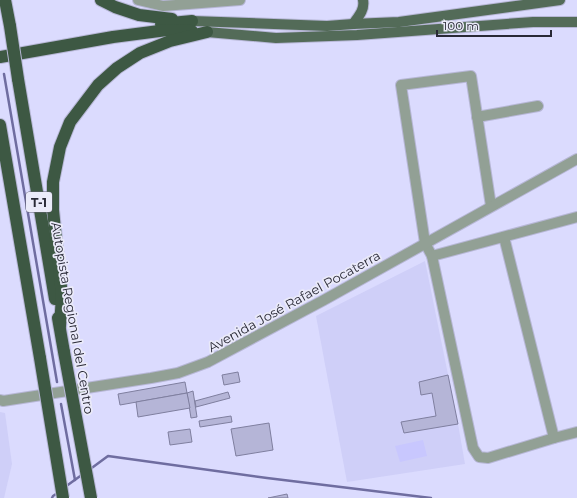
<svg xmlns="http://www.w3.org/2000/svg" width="577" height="498" viewBox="0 0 577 498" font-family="Montserrat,sans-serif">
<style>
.built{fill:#cfcff8}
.garden{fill:#c8c7fe}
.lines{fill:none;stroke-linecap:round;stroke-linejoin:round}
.stream{stroke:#6f6da0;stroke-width:2.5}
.building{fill:#b5b5d7;stroke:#7f7f9f}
.minor-casing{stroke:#b7b7d6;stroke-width:12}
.major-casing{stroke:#b7b7d6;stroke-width:12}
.highway-casing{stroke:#b7b7d6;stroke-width:14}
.minor{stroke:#92a095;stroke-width:10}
.major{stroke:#536b58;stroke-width:10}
.highway{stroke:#3d5843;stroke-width:12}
.highway-bridge-casing{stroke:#b7b7d6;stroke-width:14;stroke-linecap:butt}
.highway-bridge{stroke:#3d5843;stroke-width:12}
.labels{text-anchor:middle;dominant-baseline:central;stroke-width:3.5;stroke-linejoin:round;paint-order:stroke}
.shield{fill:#eaeaf9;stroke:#636370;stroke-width:1}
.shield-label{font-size:12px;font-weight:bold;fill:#292936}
.street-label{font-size:13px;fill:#292936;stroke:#eaeaf9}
</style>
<rect width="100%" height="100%" fill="#dbdbfe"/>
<!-- built -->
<g class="built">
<path d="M425,261L458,424L465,464L347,482L316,316Z"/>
<path d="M0,412L5,413L12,464L4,498H0Z"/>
</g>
<!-- garden -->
<path class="garden" d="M423,440L427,456L400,462L395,446Z"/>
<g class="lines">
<!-- stream -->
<g class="stream">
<path d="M4,74L57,382"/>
<path d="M61,404L75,480"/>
<path d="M89,470L108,456L267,478L431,498"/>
<path d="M65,487L83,474"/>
<path d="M52,498L53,496L59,492"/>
</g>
</g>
<!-- building -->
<g class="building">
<path d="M238,372L240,382L224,385L222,375Z"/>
<path d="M448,375L458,424L404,433L401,422L436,416L432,393L421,395L419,382Z"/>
<path d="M185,382L187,393L120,405L118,394Z"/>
<path d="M193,391L197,417L191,418L187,393Z"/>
<path d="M228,392L230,398L196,407L195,401Z"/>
<path d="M187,393L190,408L138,417L136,402Z"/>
<path d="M231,416L232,422L200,427L199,421Z"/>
<path d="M269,423L273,450L236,456L231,429Z"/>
<path d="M190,429L192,442L170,445L168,432Z"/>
<path d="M287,494L288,498H268Z"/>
</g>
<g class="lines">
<defs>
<g id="minor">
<path d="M138,0L163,6L240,0"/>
<path d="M477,117L538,106"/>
<path d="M491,206L471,76L401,85L425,243L432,256L473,448L479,457L488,458L554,438L577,432"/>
<path d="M504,237L554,438"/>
<path d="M432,256L577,217"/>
<path d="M0,400L3,401L151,378L178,373L208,362L324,300L577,159"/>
</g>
<g id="major">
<path d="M192,21L327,26L353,24L399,22L560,0"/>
<path d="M353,24C358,17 365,10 363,0"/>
<path d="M207,32L276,38L357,35L533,22H577"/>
</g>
<g id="highway">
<path d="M5,0L10,26"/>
<path d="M101,0L115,7L139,15L172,19"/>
<path d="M161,24L192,21"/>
<path d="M0,57L113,37L167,30L192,31"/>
<path d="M18,79L55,299"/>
<path d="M0,125L40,358"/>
<path d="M58,318L64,352"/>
<path d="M60,326L62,296L53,210V182L60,147L70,122L98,85L117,68L140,53L170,41L207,32"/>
</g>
</defs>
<!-- minor casing -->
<use href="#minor" class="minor-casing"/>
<!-- major casing -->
<use href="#major" class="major-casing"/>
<!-- highway casing -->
<use href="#highway" class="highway-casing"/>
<!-- minor -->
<use href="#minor" class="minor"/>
<!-- major -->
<use href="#major" class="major"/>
<!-- highway -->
<use href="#highway" class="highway"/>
<defs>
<g id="highway-bridge">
<path d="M10,26L18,79"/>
<path d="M64,352L91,498"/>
<path d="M40,358L63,498"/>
</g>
</defs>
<!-- highway-bridge casing -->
<use href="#highway-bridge" class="highway-bridge-casing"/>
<!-- highway-bridge -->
<use href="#highway-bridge" class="highway-bridge"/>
</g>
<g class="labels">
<!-- shield labels -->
<rect class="shield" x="26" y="192" width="26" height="20" rx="3"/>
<g class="shield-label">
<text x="39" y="202">T-1</text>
</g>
<!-- street labels -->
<g class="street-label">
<text transform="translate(294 301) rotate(-29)">Avenida José Rafael Pocaterra</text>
<text transform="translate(73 318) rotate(80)">Autopista Regional del Centro</text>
</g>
</g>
<!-- scale -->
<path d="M437 30v6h114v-6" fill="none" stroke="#292936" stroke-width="2"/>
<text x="443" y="30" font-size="12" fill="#292936" stroke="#eaeaf9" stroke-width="3" paint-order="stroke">100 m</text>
</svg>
